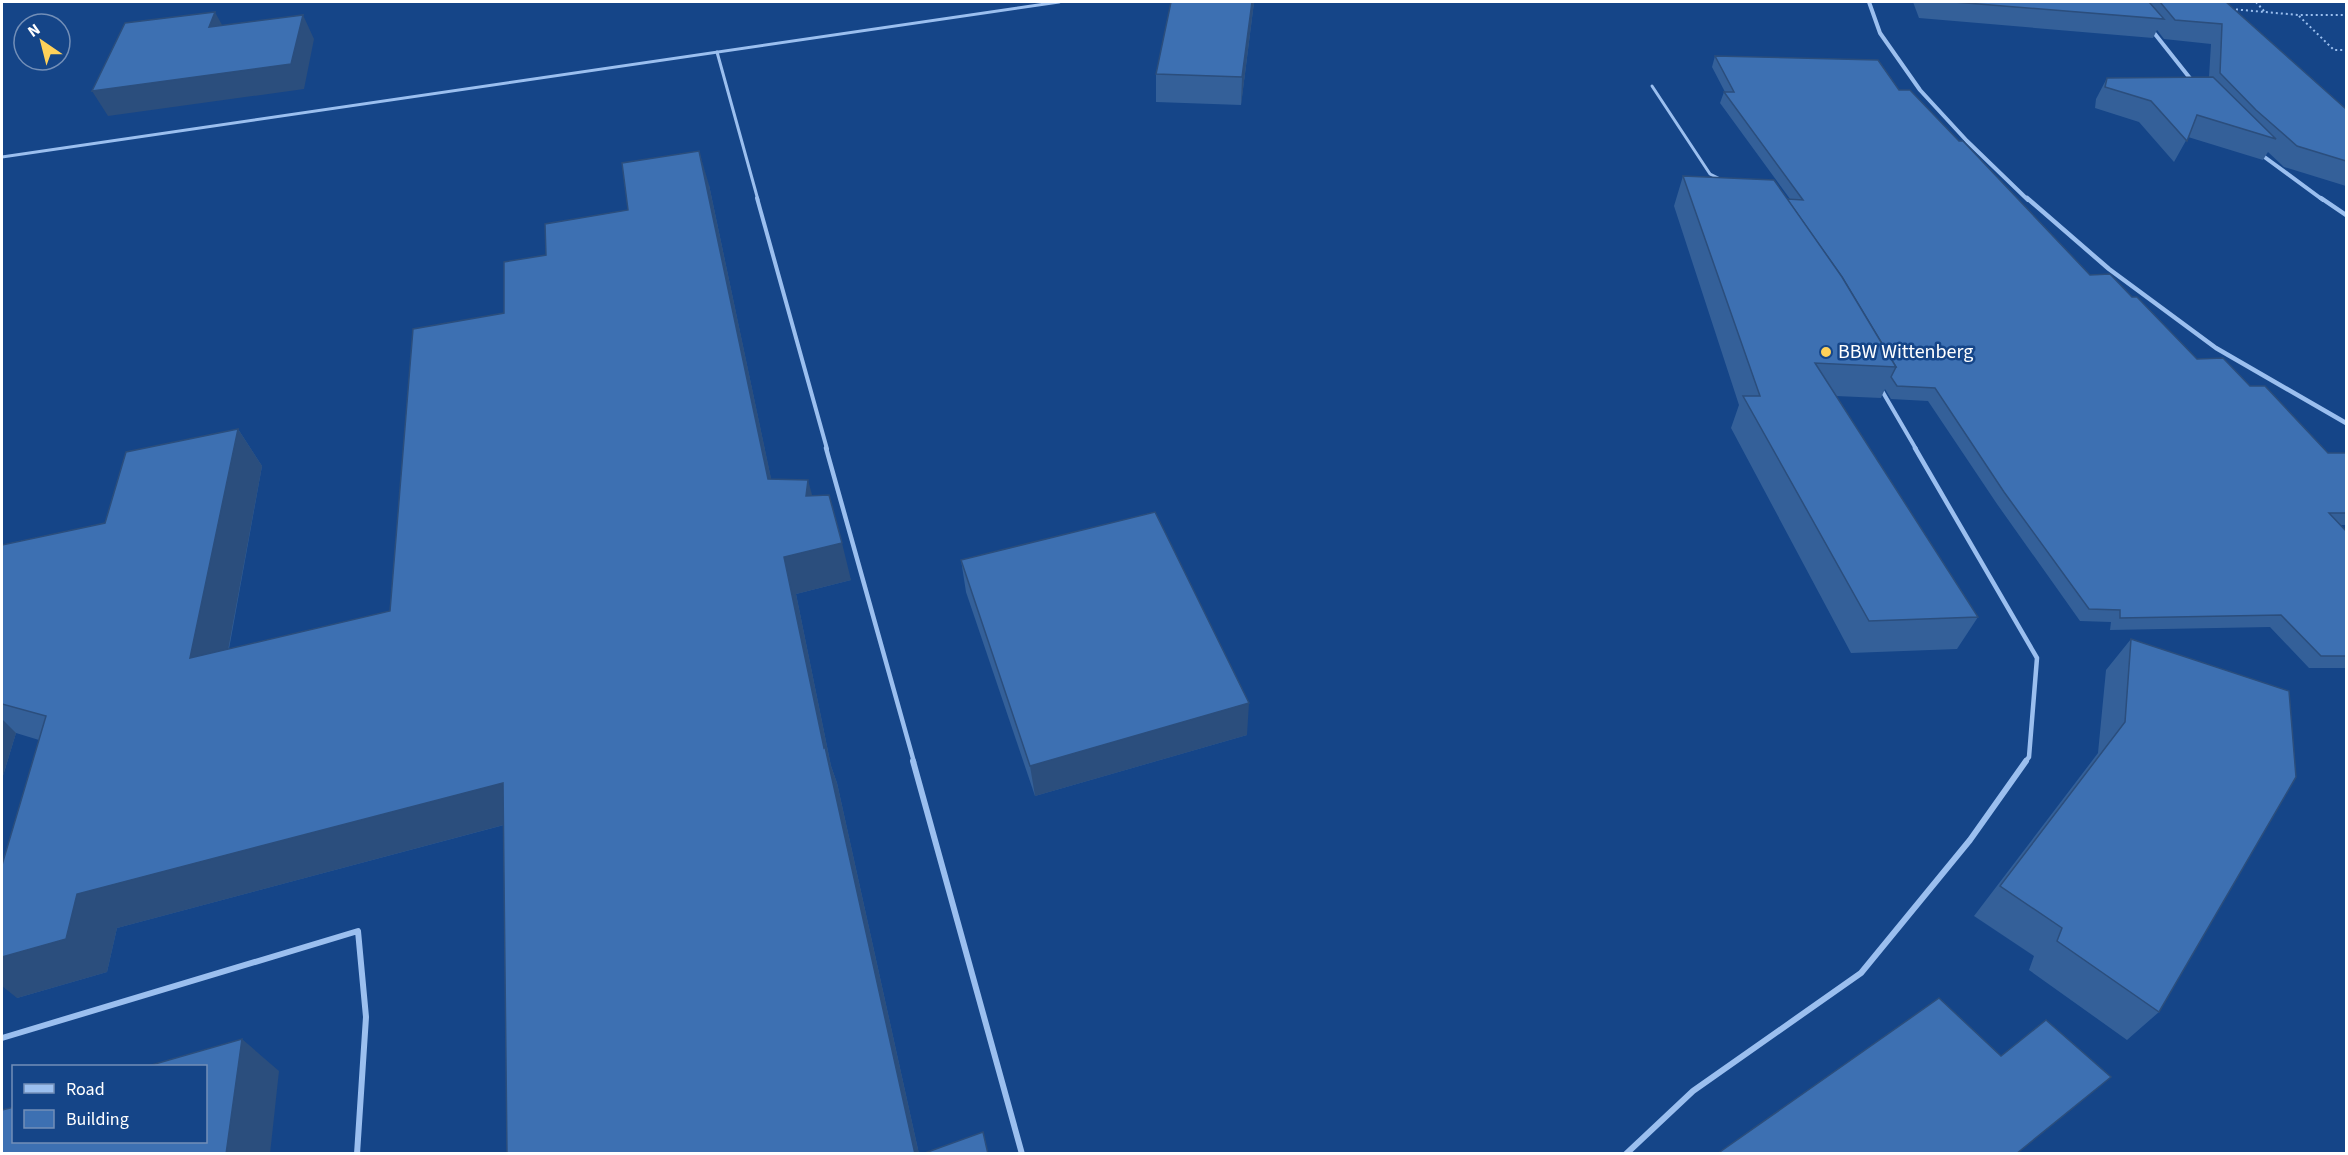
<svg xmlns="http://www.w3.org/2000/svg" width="2348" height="1155" viewBox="0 0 2348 1155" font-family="'Source Sans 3',sans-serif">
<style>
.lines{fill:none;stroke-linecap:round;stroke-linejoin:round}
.path{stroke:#9bbfef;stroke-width:2;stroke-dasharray:2 3;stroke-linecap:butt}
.service-far3{stroke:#9bbfef;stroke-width:3}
.service-far2{stroke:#9bbfef;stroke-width:4}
.service-far1{stroke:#9bbfef;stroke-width:4.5}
.service{stroke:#9bbfef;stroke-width:6}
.minor-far1{stroke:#9bbfef;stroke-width:4}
.minor{stroke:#9bbfef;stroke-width:4.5}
.wall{fill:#346099}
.shaded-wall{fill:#2b4e7d}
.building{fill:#3d70b2;stroke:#2b4e7d;stroke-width:1.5}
.poi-dot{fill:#ffd159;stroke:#154588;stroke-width:2}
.labels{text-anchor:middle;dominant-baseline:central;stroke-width:5;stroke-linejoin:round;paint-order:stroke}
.poi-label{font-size:20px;fill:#fff;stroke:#154588;text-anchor:start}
</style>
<rect width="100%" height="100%" fill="#154588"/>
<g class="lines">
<!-- path -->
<g class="path">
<path d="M2256,2L2264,11"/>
<path d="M2231,9L2299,15H2346"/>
<path d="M2299,16L2334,50H2346"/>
</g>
<!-- service-far3 -->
<g class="service-far3">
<path d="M717,52L758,200"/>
<path d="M1652,86L1710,174L1720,179"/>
<path d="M2,157L1059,2"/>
</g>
<!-- service-far2 -->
<g class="service-far2">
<path d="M757,198L827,449"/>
<path d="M1881,389L1916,449"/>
</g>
<!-- service-far1 -->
<g class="service-far1">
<path d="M826,448L914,762"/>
<path d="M1915,448L2037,658L2029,757L2025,762"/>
</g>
<!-- service -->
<g class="service">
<path d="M913,761L1022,1154"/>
<path d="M2,1038L358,931L366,1017L357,1154"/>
<path d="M1626,1154L1693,1091L1861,973L1970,840L2026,761"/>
</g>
<!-- minor-far1 -->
<g class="minor-far1">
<path d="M1869,2L1880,33L1920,90L1967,141L2028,200"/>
<path d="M2151,29L2193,82"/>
<path d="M2259,153L2323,200"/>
</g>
<!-- minor -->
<g class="minor">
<path d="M2027,198L2109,269L2216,348L2346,423"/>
<path d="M2321,198L2346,215"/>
</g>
</g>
<!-- wall -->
<g class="wall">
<path d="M1254,2L1241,105L1156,102V74Z"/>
<path d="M1913,2H2226L2346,109V186L2284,167L2268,152L2263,160L2188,137L2174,162L2139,122L2095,108L2096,99L2107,78L2209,77L2211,44L2164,39L2157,30L2153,38L1919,18Z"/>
<path d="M1715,56L1899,90L1959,141L2090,275L2132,297L2197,359L2250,386L2328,453H2346V525H2341L2346,531V668H2309L2270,627L2110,630L2111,622L2080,621L1997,504L1928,401L1891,399L1885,389L1881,398L1836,396L1978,617L1957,649L1851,653L1731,428L1739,405L1674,206L1683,176L1790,199L1720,103L1724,92H1725L1712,67Z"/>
<path d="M709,185L771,479L812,496L851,580L796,594L831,766L837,783L919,1154H507L504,825L117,928L107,972L17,998L39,740L16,733L2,779V545L105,523L238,429L262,466L229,649L390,611L504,313L546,255Z"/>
<path d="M961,560L1247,735L1035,796L966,592Z"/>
<path d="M2131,639L2159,1012L2127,1040L2029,970L2034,956L1974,916L2098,753L2106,670Z"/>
</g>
<!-- shaded-wall -->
<g class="shaded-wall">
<path d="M1252,2H1254L1241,105L1242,77Z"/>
<path d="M215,12L228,36L209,27Z"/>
<path d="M303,15L314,39L304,89L108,116L92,91Z"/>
<path d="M699,151L709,185L779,516L768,479Z"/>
<path d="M238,429L262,466L220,694L190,658Z"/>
<path d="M808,480L818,517L806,496Z"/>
<path d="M842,543L851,580L796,594L831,766L837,783L919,1154H915L824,748L784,557Z"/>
<path d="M1249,703L1247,735L1035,796L1030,766Z"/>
<path d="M2,719L16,733L2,779Z"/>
<path d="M503,783L526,819L117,928L107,972L17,998L2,986V957L77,894Z"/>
<path d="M242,1039L279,1071L270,1154H226Z"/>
</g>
<!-- building -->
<g class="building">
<path d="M1171,2H1252L1242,77L1156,74Z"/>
<path d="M1954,2H2149L2164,19Z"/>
<path d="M2160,2H2226L2346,109V161L2297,146L2256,110L2220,73L2222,24L2175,20Z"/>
<path d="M215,12L209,27L303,15L291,64L92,91L125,23Z"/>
<path d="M1715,56L1878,60L1899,90H1910L1959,141H1963L2090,275L2110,274L2132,297H2137L2197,359L2223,358L2250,386H2265L2328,453H2346V513H2329L2346,531V656H2321L2281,615L2120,618V610L2089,609L2004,492L1935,388L1897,386L1891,377L1896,367L1842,277L1787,199L1803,200L1724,92H1734Z"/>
<path d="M2213,77L2276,139L2197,115L2187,141L2151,101L2105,87L2107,78Z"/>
<path d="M699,151L768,479L808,480L806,496L829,495L842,543L784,557L824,748L825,747L915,1154H507L503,783L77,894L66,939L2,957V865L46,716L2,704V545L105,523L126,452L238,429L190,658L390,611L413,329L504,313V262L546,255L545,224L628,210L622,163Z"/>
<path d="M1683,176L1774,180L1842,277L1896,367L1815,363L1978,617L1869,621L1743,396H1760Z"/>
<path d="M1155,512L1249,703L1030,766L961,560Z"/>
<path d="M2131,639L2289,691L2296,777L2159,1012L2057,941L2062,928L2000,886L2125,722Z"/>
<path d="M1939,998L2001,1056L2046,1020L2111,1077L2016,1154H1717Z"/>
<path d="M242,1039L226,1154H2V1110L14,1107V1142H206V1066H148Z"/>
<path d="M983,1132L988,1154H922Z"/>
</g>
<!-- markers -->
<circle class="poi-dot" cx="1826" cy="352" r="6"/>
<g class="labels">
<!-- poi labels -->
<g class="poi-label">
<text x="1838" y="352">BBW Wittenberg</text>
</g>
</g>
<!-- border -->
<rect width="2348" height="1155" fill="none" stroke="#ffffff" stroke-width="6"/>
<!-- legend -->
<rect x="12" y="1065" width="195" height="78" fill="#154588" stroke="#738fb8" stroke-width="1.5"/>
<rect x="24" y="1084" width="30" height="9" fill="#9bbfef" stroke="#738fb8" stroke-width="1.5"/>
<text x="66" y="1095" font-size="18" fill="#ffffff">Road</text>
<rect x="24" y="1110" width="30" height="18" fill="#3d70b2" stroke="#738fb8" stroke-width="1.5"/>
<text x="66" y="1125" font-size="18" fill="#ffffff">Building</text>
<!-- north arrow -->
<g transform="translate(42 42) rotate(325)"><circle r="28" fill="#154588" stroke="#738fb8" stroke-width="1.5"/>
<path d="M0-4.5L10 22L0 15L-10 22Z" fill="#ffd159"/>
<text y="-9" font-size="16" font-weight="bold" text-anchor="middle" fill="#ffffff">N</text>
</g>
</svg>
